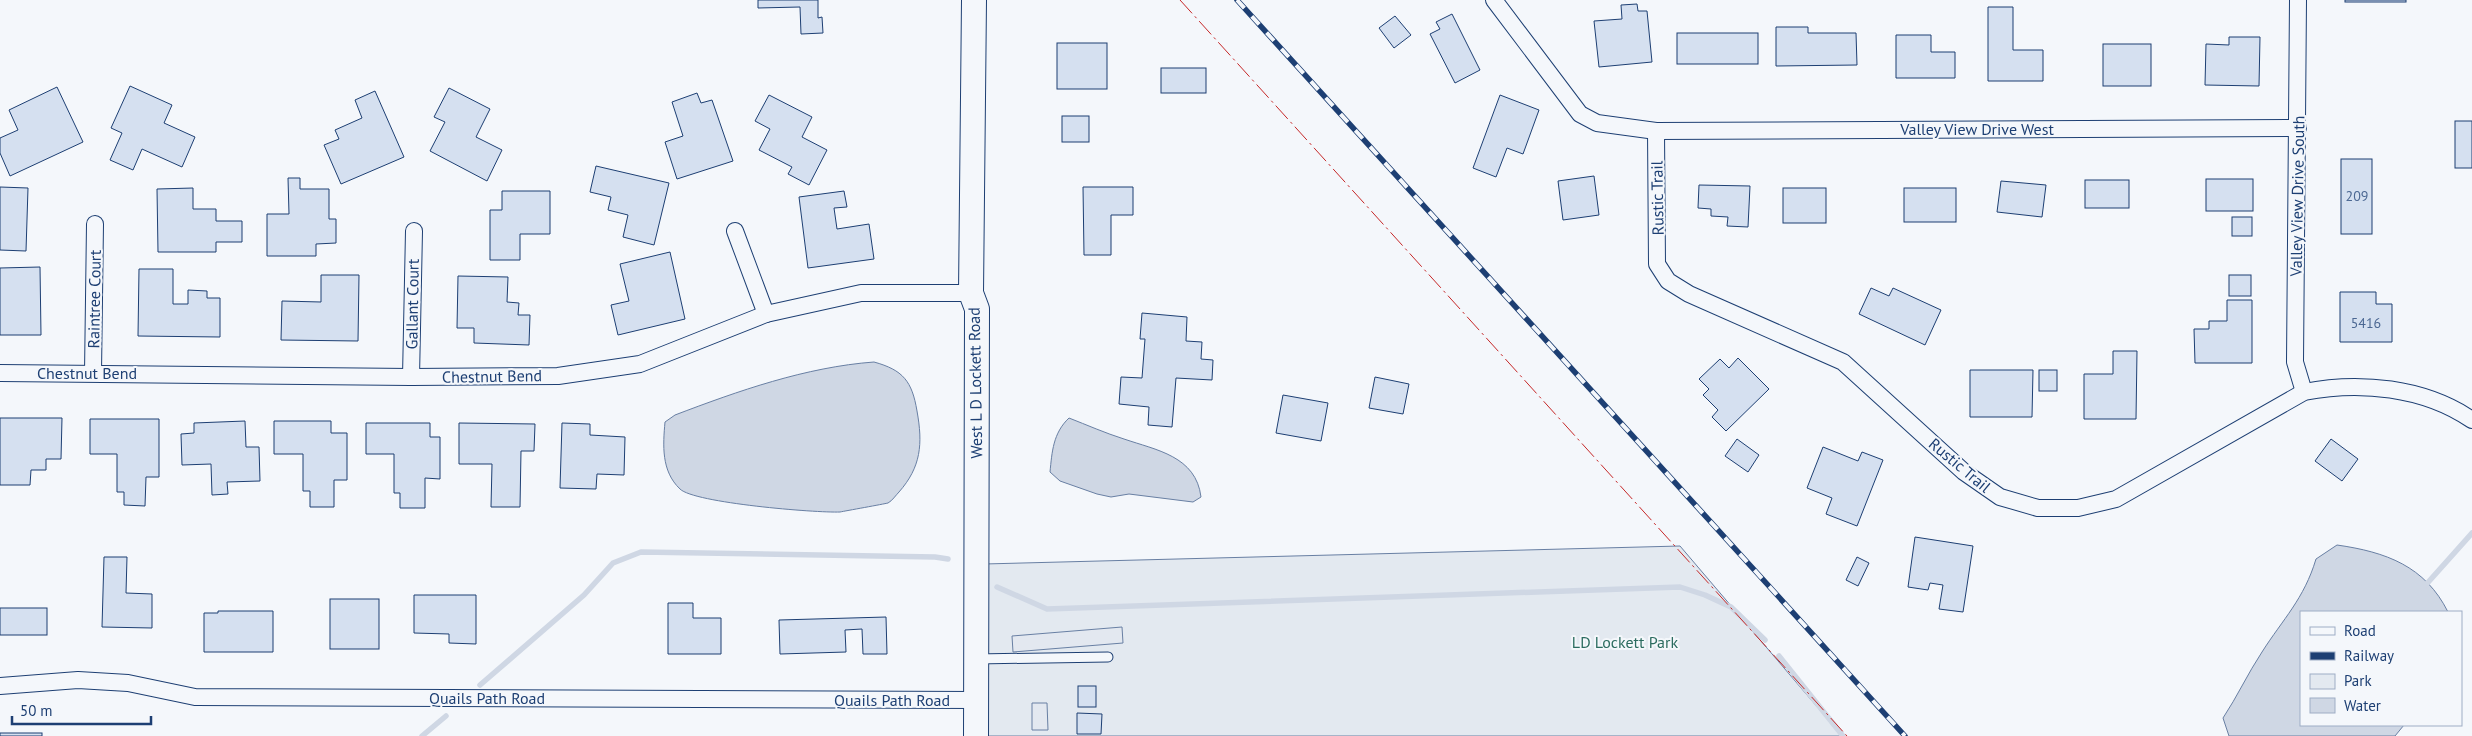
<svg xmlns="http://www.w3.org/2000/svg" width="2472" height="736" viewBox="0 0 2472 736" font-family="'PT Sans',sans-serif">
<style>
.green{fill:#e3e9f0;stroke:#687fa3}
.parking{fill:#e3e8f0;stroke:#687fa3}
.water{fill:#cfd7e4;stroke:#687fa3}
.lines{fill:none;stroke-linecap:round;stroke-linejoin:round}
.stream{stroke:#cfd7e4;stroke-width:5.5}
.building{fill:#d5e0f0;stroke:#1d3f73}
.lane-casing{stroke:#1d3f73;stroke-width:11}
.street-casing{stroke:#1d3f73;stroke-width:18}
.secondary-casing{stroke:#1d3f73;stroke-width:26}
.lane{stroke:#f4f7fb;stroke-width:9}
.street{stroke:#f4f7fb;stroke-width:16}
.secondary{stroke:#f4f7fb;stroke-width:24}
.rail-casing{stroke:#1d3f73;stroke-width:5.5}
.rail{stroke:#f4f7fb;stroke-width:4;stroke-dasharray:11;stroke-linecap:butt}
.power{stroke:#c62828;stroke-width:1;stroke-dasharray:18 4 2.5 4;stroke-linecap:butt}
.labels{text-anchor:middle;dominant-baseline:central;stroke-width:4;stroke-linejoin:round;paint-order:stroke}
.number-label{font-size:14px;fill:#4b6792}
.street-label{font-size:16px;fill:#1d3f73;stroke:#f4f7fb}
.park-label{font-size:16px;fill:#2c6c60;stroke:#f4f7fb}
</style>
<rect width="100%" height="100%" fill="#f4f7fb"/>
<!-- green -->
<path class="green" d="M1680,546L1842,736H985L984,564Z"/>
<!-- parking -->
<g class="parking">
<path d="M1122,627L1123,643L1013,652L1012,636Z"/>
<path d="M1032,703H1047L1048,730H1032Z"/>
</g>
<!-- water -->
<g class="water">
<path d="M874,362C903,370 912,381 917,411C923,444 921,467 899,492C896,495 892,501 888,503C884,504 845,511 840,512C816,513 694,503 680,489C661,471 663,445 665,422L675,415C738,391 806,367 874,362Z"/>
<path d="M1069,418C1087,425 1105,433 1124,439C1156,450 1196,456 1201,497L1193,502L1129,494L1111,497L1097,494L1060,481L1050,472C1052,452 1053,433 1069,418Z"/>
<path d="M2337,545C2386,552 2425,566 2448,612H2301V725H2404L2395,736H2229L2223,718C2237,697 2248,673 2262,652C2283,619 2304,599 2316,559Z"/>
</g>
<g class="lines">
<!-- stream -->
<g class="stream">
<path d="M997,587L1047,609L1680,587L1705,595L1731,607L1765,640"/>
<path d="M2423,588L2472,533"/>
<path d="M1779,656L1843,736"/>
<path d="M480,685L584,595L613,563L641,552L935,557L948,559"/>
<path d="M422,736L446,716"/>
</g>
</g>
<!-- building -->
<g class="building">
<path d="M758,0H818V18L822,17L823,33L801,34L800,7L758,8Z"/>
<rect x="2345" y="0" width="61" height="2"/>
<path d="M1637,4L1638,11H1647L1652,62L1599,67L1594,21L1622,19L1621,5Z"/>
<path d="M1988,7H2013V50H2043V81H1988Z"/>
<path d="M1452,14L1480,70L1455,83L1430,34L1440,29L1436,22Z"/>
<path d="M1395,16L1411,35L1394,48L1379,28Z"/>
<path d="M1776,27H1808V33H1856L1857,65L1776,66Z"/>
<rect x="1677" y="33" width="81" height="31"/>
<path d="M1896,35H1931V52H1955V78H1896Z"/>
<path d="M2229,37H2260L2259,86L2205,85L2206,44L2229,45Z"/>
<rect x="1057" y="43" width="50" height="46"/>
<rect x="2103" y="44" width="48" height="42"/>
<rect x="1161" y="68" width="45" height="25"/>
<path d="M130,86L172,105L164,123L195,137L182,167L142,149L133,170L110,160L122,133L111,128Z"/>
<path d="M57,87L83,142L10,176L0,153V138L18,130L9,110Z"/>
<path d="M449,88L490,109L476,137L502,150L487,181L430,151L445,122L434,117Z"/>
<path d="M375,91L404,157L341,184L324,145L339,139L335,130L362,118L355,100Z"/>
<path d="M697,93L701,103L712,100L733,161L677,179L665,142L683,136L672,102Z"/>
<path d="M769,95L812,117L802,137L827,150L809,185L788,174L792,167L759,150L770,129L755,121Z"/>
<path d="M1500,95L1539,110L1523,154L1507,148L1496,177L1473,168Z"/>
<rect x="1062" y="116" width="27" height="26"/>
<rect x="2455" y="121" width="17" height="47"/>
<rect x="2341" y="159" width="31" height="75"/>
<path d="M596,166L669,183L654,245L623,237L628,215L608,210L611,197L590,192Z"/>
<path d="M1594,176L1599,215L1563,220L1558,181Z"/>
<path d="M288,178H300V189H329V219H336V243L316,244V256H267V214H289Z"/>
<rect x="2206" y="179" width="47" height="32"/>
<rect x="2085" y="180" width="44" height="28"/>
<path d="M2001,181L2046,185L2042,217L1997,212Z"/>
<path d="M1699,185L1750,186L1748,227L1727,226L1728,217L1711,216V209L1698,208Z"/>
<path d="M0,187L28,188L26,251L0,250Z"/>
<path d="M1083,187H1133V215H1111V255H1084Z"/>
<path d="M193,188V209H216V221H242V242H216V252H158L157,189Z"/>
<rect x="1783" y="188" width="43" height="35"/>
<rect x="1904" y="188" width="52" height="34"/>
<path d="M502,191H550V234H520V260H490V210H502Z"/>
<path d="M844,191L847,207L834,208L837,229L869,224L874,259L808,268L799,197Z"/>
<rect x="2232" y="217" width="20" height="19"/>
<path d="M670,252L685,319L618,335L611,305L629,301L620,264Z"/>
<path d="M40,267L41,335H0V268Z"/>
<path d="M139,269H173V304H188V290L207,291V298H220V337L138,336Z"/>
<path d="M321,275H359L358,341L281,340L282,301L321,302Z"/>
<rect x="2229" y="275" width="22" height="21"/>
<path d="M458,276L508,277L507,302L519,303L518,315H530L529,345L474,343V328H457Z"/>
<path d="M1871,288L1889,296L1893,288L1941,310L1925,345L1859,314Z"/>
<path d="M2340,292H2376V304H2392V342H2340Z"/>
<path d="M2227,300H2252V363H2195L2194,329H2209V321H2227Z"/>
<path d="M1142,313L1187,317L1186,341L1202,342L1201,359L1213,360L1212,380L1176,378L1172,427L1148,425L1149,407L1119,404L1121,377L1142,378L1145,339H1140Z"/>
<path d="M2113,351H2137L2136,419H2084V374H2113Z"/>
<path d="M1738,358L1769,389L1726,431L1712,417L1718,410L1703,395L1709,389L1699,379L1720,359L1729,368Z"/>
<path d="M1970,370H2033L2032,417H1970Z"/>
<rect x="2039" y="370" width="18" height="21"/>
<path d="M1375,377L1409,384L1403,414L1369,408Z"/>
<path d="M1283,395L1328,403L1321,441L1276,433Z"/>
<path d="M0,418H62L61,459H46V470H31L30,485H0Z"/>
<path d="M90,419H159V477H146L145,506L124,505V492H117V454H90Z"/>
<path d="M245,421L246,447H259L260,481L227,482L228,494L212,495L211,464L182,465L181,434L194,433V423Z"/>
<path d="M274,421H331V433H347V480H334V507H310V491H303V454H274Z"/>
<path d="M366,423H430V437H440V479L425,478V508H400V493H394V454H366Z"/>
<path d="M459,423L535,424L534,451H521L520,507H491L492,464H459Z"/>
<path d="M562,423L590,424V435L625,437L624,475L597,474L596,489L560,488Z"/>
<path d="M1737,439L1759,455L1748,472L1725,456Z"/>
<path d="M2331,439L2358,459L2342,481L2315,461Z"/>
<path d="M1823,447L1858,461L1862,452L1883,460L1857,526L1826,514L1832,498L1807,488Z"/>
<path d="M1915,537L1973,546L1963,612L1939,609L1943,585L1930,583L1928,590L1908,587Z"/>
<path d="M104,557H127L126,593L152,594V628L102,627Z"/>
<path d="M1857,557L1869,563L1858,586L1846,580Z"/>
<path d="M414,595H476V644L449,643V634L414,633Z"/>
<rect x="330" y="599" width="49" height="50"/>
<path d="M668,603H693V618H721V654H668Z"/>
<rect x="0" y="608" width="47" height="27"/>
<path d="M218,611H273V652H204V613H218Z"/>
<path d="M886,617L887,654H863L862,629L845,630L846,652L780,654L779,620Z"/>
<rect x="1078" y="686" width="18" height="21"/>
<path d="M1077,713L1102,714L1101,734H1077Z"/>
<rect x="0" y="733" width="42" height="3"/>
</g>
<g class="lines">
<defs>
<path id="lane" d="M976,659L1108,657"/>
<g id="street">
<path d="M1494,0L1580,114L1597,123L1656,131L2298,128"/>
<path d="M2298,0L2295,362L2304,392"/>
<path d="M1656,131L1657,264L1668,281L1689,294L1843,362L1964,472L2000,497L2038,508H2078L2116,499L2304,392C2359,381 2424,387 2472,420"/>
<path d="M735,231L766,314"/>
<path d="M0,373L411,377L558,376L640,364L766,314L861,293H971"/>
<path d="M93,373L95,224"/>
<path d="M411,377L414,231"/>
<path d="M0,686L78,680L128,683L195,697L976,700"/>
</g>
<path id="secondary" d="M974,0L971,293L977,309L976,736"/>
</defs>
<!-- lane casing -->
<use href="#lane" class="lane-casing"/>
<!-- street casing -->
<use href="#street" class="street-casing"/>
<!-- secondary casing -->
<use href="#secondary" class="secondary-casing"/>
<!-- lane -->
<use href="#lane" class="lane"/>
<!-- street -->
<use href="#street" class="street"/>
<!-- secondary -->
<use href="#secondary" class="secondary"/>
<defs>
<path id="rail" d="M1237,0L1905,736"/>
</defs>
<!-- rail casing -->
<use href="#rail" class="rail-casing"/>
<!-- rail -->
<use href="#rail" class="rail"/>
<!-- power -->
<path class="power" d="M1180,0L1847,736"/>
</g>
<g class="labels">
<!-- number labels -->
<g class="number-label">
<text x="2357" y="196">209</text>
<text x="2366" y="323">5416</text>
</g>
<!-- street labels -->
<g class="street-label">
<text x="1977" y="129">Valley View Drive West</text>
<text transform="translate(2297 196) rotate(-89)">Valley View Drive South</text>
<text transform="translate(1657 198) rotate(-91)">Rustic Trail</text>
<text transform="translate(94 299) rotate(-89)">Raintree Court</text>
<text transform="translate(412 304) rotate(-89)">Gallant Court</text>
<text x="87" y="373">Chestnut Bend</text>
<text transform="translate(492 376) rotate(-1)">Chestnut Bend</text>
<text transform="translate(975 383) rotate(-91)">West L D Lockett Road</text>
<text transform="translate(1960 465) rotate(40)">Rustic Trail</text>
<text x="487" y="698">Quails Path Road</text>
<text x="892" y="700">Quails Path Road</text>
</g>
<!-- park labels -->
<g class="park-label">
<text x="1625" y="642">LD Lockett Park</text>
</g>
</g>
<!-- legend -->
<rect x="2300" y="611" width="162" height="115" fill="#f4f7fb" stroke="#9eadc5"/>
<rect x="2310" y="627" width="25" height="8" fill="#f4f7fb" stroke="#9eadc5"/>
<text x="2344" y="636" font-size="15" fill="#1d3f73">Road</text>
<rect x="2310" y="652" width="25" height="8" fill="#1d3f73" stroke="#9eadc5"/>
<text x="2344" y="661" font-size="15" fill="#1d3f73">Railway</text>
<rect x="2310" y="674" width="25" height="15" fill="#e3e9f0" stroke="#9eadc5"/>
<text x="2344" y="686" font-size="15" fill="#1d3f73">Park</text>
<rect x="2310" y="698" width="25" height="15" fill="#cfd7e4" stroke="#9eadc5"/>
<text x="2344" y="711" font-size="15" fill="#1d3f73">Water</text>
<!-- scale -->
<path d="M12 716v8h139v-8" fill="none" stroke="#1d3f73" stroke-width="2.5"/>
<text x="20" y="716" font-size="15" fill="#1d3f73" stroke="#f4f7fb" stroke-width="4" paint-order="stroke">50 m</text>
</svg>
